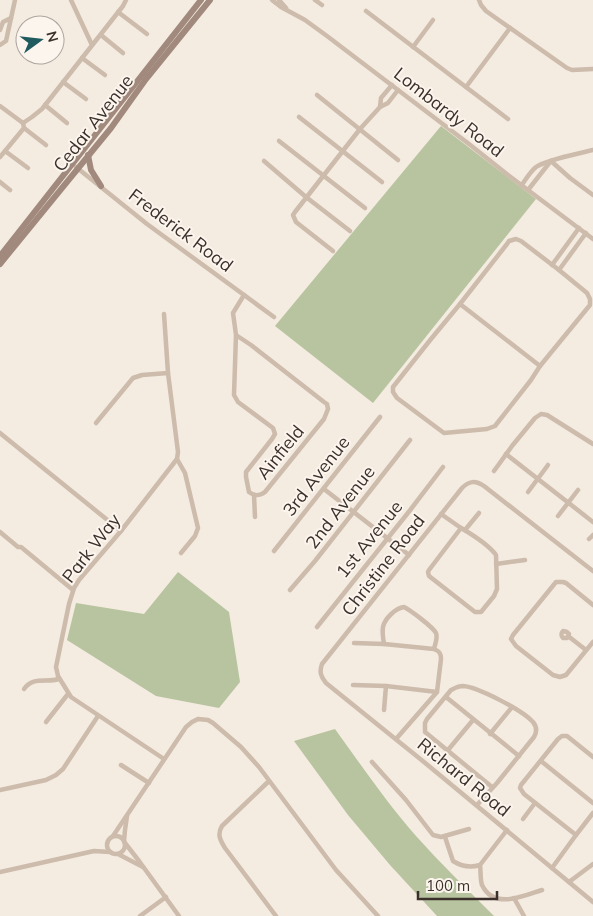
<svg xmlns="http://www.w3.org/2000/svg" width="593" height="916" viewBox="0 0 593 916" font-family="Mulish,sans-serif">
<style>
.green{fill:#b8c4a0}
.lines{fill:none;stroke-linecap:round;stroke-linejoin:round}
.street{stroke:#cdbbac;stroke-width:4.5}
.secondary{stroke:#a18a7d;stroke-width:6}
.labels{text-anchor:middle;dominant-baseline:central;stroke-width:4;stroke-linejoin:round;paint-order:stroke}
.street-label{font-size:18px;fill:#3b302b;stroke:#fbf5ee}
</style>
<rect width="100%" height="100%" fill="#f4ebe1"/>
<!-- green -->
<g class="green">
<path d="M441,126L536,199L373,403L275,326Z"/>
<path d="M178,572L229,612L240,682L219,708L156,696L67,640L76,603L144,614Z"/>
<path d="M335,729C361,765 387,803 416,836C441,864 468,890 494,916H437L390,865L348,815L294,741Z"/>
</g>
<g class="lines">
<!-- street -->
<g class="street">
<path d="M71,0L92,45"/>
<path d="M272,0L281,7L305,20L327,36L469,144L508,175L593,239"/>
<path d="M279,0L286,8"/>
<path d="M315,0L322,5"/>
<path d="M479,0L481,5L486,11L567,68L572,70L593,69"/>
<path d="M366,11L508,119"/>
<path d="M118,12L147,34"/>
<path d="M0,30L3,22L11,18"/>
<path d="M101,35L123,53"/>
<path d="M0,45L6,41L15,0"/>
<path d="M413,47L433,20"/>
<path d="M82,58L105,75"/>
<path d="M63,82L86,99"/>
<path d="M466,87L510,28"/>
<path d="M317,95L398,160"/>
<path d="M45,105L67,123"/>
<path d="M0,106L23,123"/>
<path d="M380,107L381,98L392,85"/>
<path d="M299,117L382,182"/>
<path d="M23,123L32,117L42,109L123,6L126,0"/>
<path d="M24,128L46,145"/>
<path d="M279,141L365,208"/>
<path d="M5,151L28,168"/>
<path d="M0,157L24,128L23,123"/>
<path d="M264,161L306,197L350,231"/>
<path d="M551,161L570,178L593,195"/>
<path d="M76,167L147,224L274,317"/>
<path d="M0,182L10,190"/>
<path d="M521,186C526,179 530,172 536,167C548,159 578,154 593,150"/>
<path d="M528,190L550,162"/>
<path d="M516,239L521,241L559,270L587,293L590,299V305L540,366L531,380L495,426L487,429L444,433L397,398L393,392V387L431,339L460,304L507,244L509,241Z"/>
<path d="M333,251L296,222L293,215L295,212L360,129L380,107L388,103L398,90"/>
<path d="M552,265L579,228"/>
<path d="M559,270L586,233"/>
<path d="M460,304L540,366"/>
<path d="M164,314L168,373L178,452L177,459L121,531L79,580L74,588L69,604L56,667L58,676L71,697L164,759"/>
<path d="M236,335L251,345L324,402L327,404L328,409L324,419L265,492C260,496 254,496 249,492L246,477V472L272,439L275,434L273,428L238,402L234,395L236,335L233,313L244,295"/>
<path d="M96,423L133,378L142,375L168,373"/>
<path d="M0,433L121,531"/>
<path d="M506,454L593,522"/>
<path d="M177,459L185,473L198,528L195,536L181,553"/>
<path d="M494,471L512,446L535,418L541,414L547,415L593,444"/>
<path d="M324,489L409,555"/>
<path d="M528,492L548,465"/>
<path d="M254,495L255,517"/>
<path d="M441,514L461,528"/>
<path d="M558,516L578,490"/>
<path d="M461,528C473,535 488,544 496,555L497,589L494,596L481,612H475L429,576L428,572L429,570Z"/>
<path d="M465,530L479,513"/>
<path d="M0,532L18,547H21L73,590"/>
<path d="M589,539L593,535"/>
<path d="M274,551L380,417"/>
<path d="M496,564L525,560"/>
<path d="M593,571L484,486C475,480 469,481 462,488L322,664C319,672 321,677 326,683L424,762L593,902"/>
<path d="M290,590L315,561L410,440"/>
<path d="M593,605L566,583L563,582H556L513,635L511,639L516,646L553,675L560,677L566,675L593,642"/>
<path d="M317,627L411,509L443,467"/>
<path d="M568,636L567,638H563C561,636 561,633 563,631L567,632L569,634L568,636L586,650"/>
<path d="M354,643L384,644L434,649C439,651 441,653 441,659L437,692L396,739"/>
<path d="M384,644C383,638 382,632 383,627C385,618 396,608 404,607C410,610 433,627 436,633C438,638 435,644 434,649"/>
<path d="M353,685L386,686L437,692"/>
<path d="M24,689C33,676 46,683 59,679"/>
<path d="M446,697L519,756"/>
<path d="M384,710L386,686"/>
<path d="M46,722L68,694"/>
<path d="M490,734L512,707"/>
<path d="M448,750L473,720"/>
<path d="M593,757L567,736H562L558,739L521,785L520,788L524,794L576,835L593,813"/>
<path d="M541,761L593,803"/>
<path d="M372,762L406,800L433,835L441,837L469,829"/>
<path d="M121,765L149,783"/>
<path d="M269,781L222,826C217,834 220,840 225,848L276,916"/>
<path d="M0,790L46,780L56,775L63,769L98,716"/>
<path d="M477,805L497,783L534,737C537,732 537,727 533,722C522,710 478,687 463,686C458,686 455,688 451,690L427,719L425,723V732L492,787"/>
<path d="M523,819L535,803"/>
<path d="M113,836L186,727L192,722L198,719L208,720L213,723L241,747L259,767L336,870L378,916"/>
<circle cx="116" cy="845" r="9"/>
<path d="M445,837L453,861C461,866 471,868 480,865L507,830"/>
<path d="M124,841L125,830L127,816"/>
<path d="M125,843L139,861L179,916"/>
<path d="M118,854L143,867"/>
<path d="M480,865C481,871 480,879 482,885C494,910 523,896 542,890"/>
<path d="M552,868L576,835"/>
<path d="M0,872L94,851L110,852"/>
<path d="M569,882L593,864"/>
<path d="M514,898L524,916"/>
<path d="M140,916L166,897"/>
</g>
<!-- secondary -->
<g class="secondary">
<path d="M88,155L91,170L101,186"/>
<path d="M0,256L201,0"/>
<path d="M0,264L111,128L146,79L210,0"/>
</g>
</g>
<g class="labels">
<!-- street labels -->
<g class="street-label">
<text transform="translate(449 112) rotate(38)">Lombardy Road</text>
<text transform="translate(93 123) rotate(-52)">Cedar Avenue</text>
<text transform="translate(181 230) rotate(37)">Frederick Road</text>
<text transform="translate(280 452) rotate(-51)">Ainfield</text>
<text transform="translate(316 476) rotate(-52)">3rd Avenue</text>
<text transform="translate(340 507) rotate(-52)">2nd Avenue</text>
<text transform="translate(369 539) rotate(-51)">1st Avenue</text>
<text transform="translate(91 548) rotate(-52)">Park Way</text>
<text transform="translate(383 565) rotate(-52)">Christine Road</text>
<text transform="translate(464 777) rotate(39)">Richard Road</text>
</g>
</g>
<!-- north arrow -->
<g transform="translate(40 40) rotate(75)"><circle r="24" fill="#fbf5ee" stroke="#aea6a0"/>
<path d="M0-4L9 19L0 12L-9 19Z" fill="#1f5a5e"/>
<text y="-8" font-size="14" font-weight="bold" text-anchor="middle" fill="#3b302b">N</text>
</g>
<!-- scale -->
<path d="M418 891v8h79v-8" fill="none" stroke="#3b302b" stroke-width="2.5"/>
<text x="426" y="891" font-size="15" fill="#3b302b" stroke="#fbf5ee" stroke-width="4" paint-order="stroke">100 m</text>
</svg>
